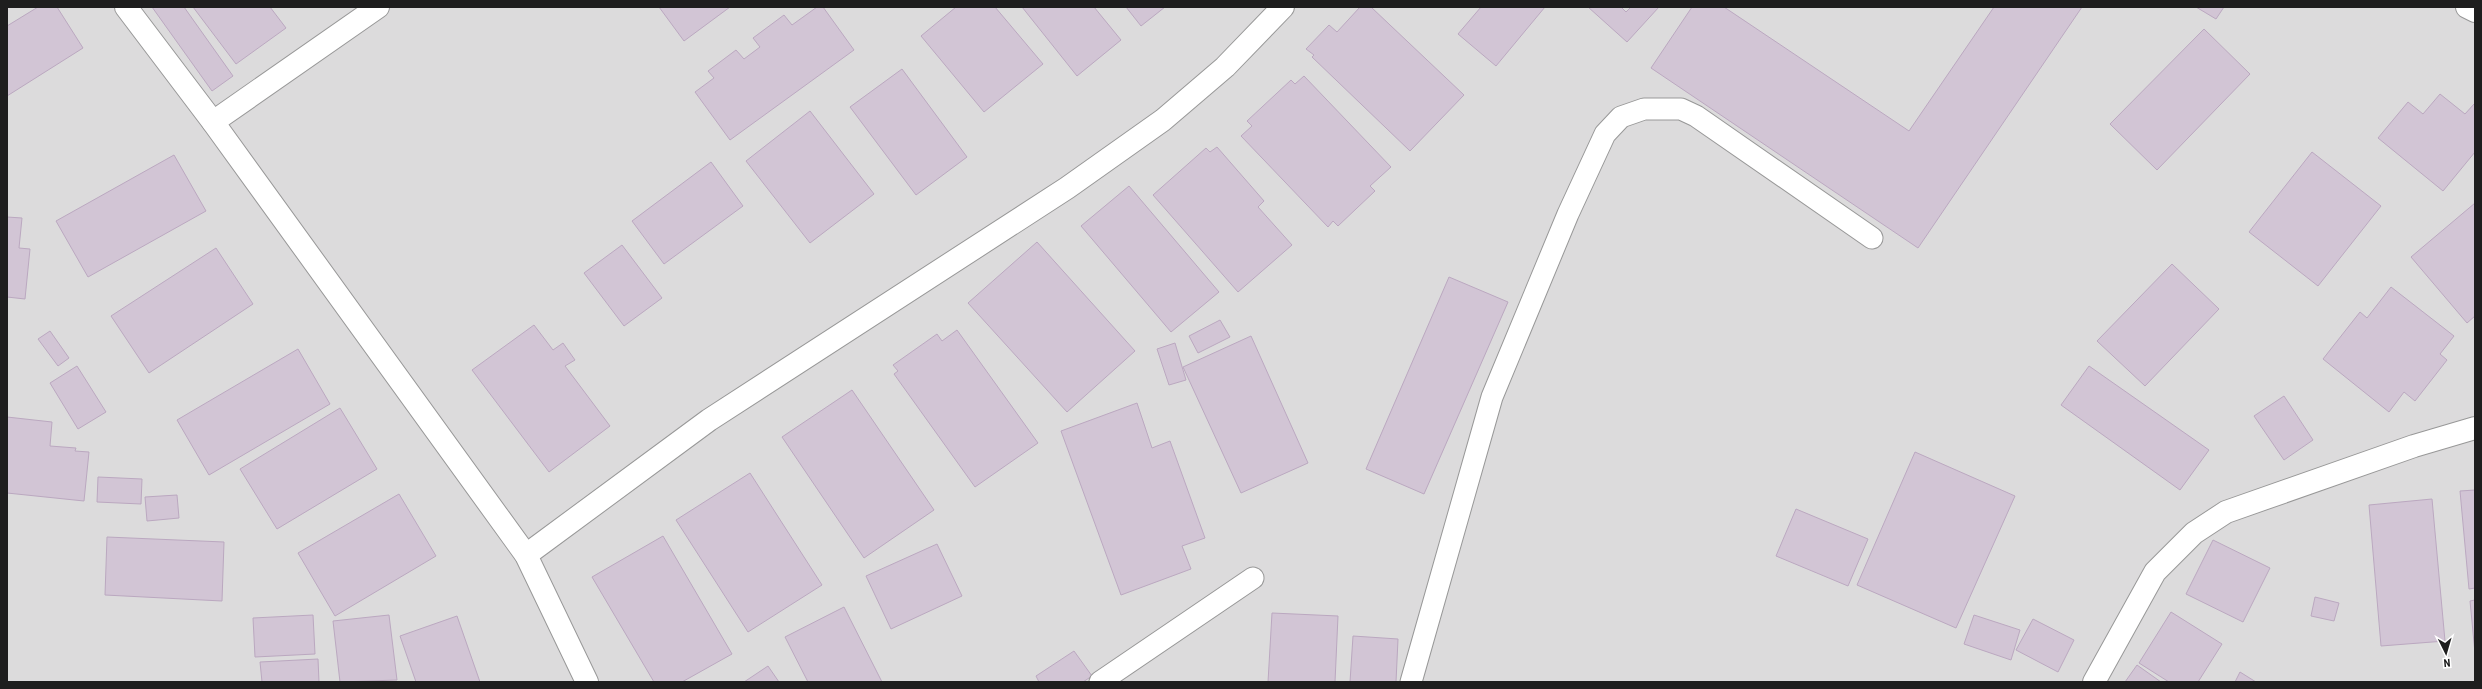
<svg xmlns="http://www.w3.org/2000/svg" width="2482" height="689" viewBox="0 0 2482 689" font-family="'Roboto Condensed',sans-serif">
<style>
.residential{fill:#dcdbdc}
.building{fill:#d2c5d5;stroke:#bba8c0}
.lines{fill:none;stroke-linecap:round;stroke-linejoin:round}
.lane-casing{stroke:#989898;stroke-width:23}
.street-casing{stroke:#989898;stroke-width:24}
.lane{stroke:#fff;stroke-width:21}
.street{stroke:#fff;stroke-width:22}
</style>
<rect width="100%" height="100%" fill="#efe5ee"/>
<!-- residential -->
<rect class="residential" x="7" y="7" width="2468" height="675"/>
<!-- building -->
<g class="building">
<path d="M38,7H57L83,48L7,96V26Z"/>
<path d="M152,7H184L233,76L212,91Z"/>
<path d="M193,7H270L286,28L236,64Z"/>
<path d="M659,7H730L684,41Z"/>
<path d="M817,7H823L854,50L730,140L695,92L714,78L708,71L736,50L744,59L760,47L753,38L784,15L792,25Z"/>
<path d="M956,7H995L1043,64L984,112L921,36Z"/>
<path d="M1022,7H1094L1121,40L1077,76Z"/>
<path d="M1126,7H1165L1141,26Z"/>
<path d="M1360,7H1371L1464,95L1410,151L1312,57L1314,55L1306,49L1329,25L1337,32Z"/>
<path d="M1481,7H1545L1496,66L1458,34Z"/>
<path d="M1588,7H1621L1626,12L1631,7H1659L1627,42Z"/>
<path d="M1692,7H1724L1909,131L1994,7H2082L1918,248L1651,68Z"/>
<path d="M2196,7H2224L2216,19Z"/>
<path d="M2204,29L2250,74L2157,170L2110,124Z"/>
<path d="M902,69L967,157L916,195L850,107Z"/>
<path d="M1304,76L1391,167L1370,186L1375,191L1338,226L1333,221L1328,227L1241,136L1252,126L1247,121L1291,80L1295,84Z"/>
<path d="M2440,94L2465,114L2474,104L2475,105V152L2443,191L2378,138L2408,102L2423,114Z"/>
<path d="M810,111L874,194L810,243L746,161Z"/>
<path d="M1217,147L1264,201L1258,207L1292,245L1238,292L1153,195L1206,148L1210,152Z"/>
<path d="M2312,152L2381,206L2318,286L2249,232Z"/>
<path d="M174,155L206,211L88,277L56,221Z"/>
<path d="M711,162L743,206L664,264L632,221Z"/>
<path d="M1129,186L1219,292L1171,332L1081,226Z"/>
<path d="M2475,203V316L2467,323L2411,257Z"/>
<path d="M7,217L22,218L19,248L30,249L25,299L7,297Z"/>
<path d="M1037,242L1135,351L1067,412L968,303Z"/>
<path d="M622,245L662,298L624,326L584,273Z"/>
<path d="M216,248L253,304L149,373L111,316Z"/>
<path d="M2172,264L2219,309L2145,386L2097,341Z"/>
<path d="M1449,277L1508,302L1424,494L1366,469Z"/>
<path d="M2391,287L2454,336L2440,354L2447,360L2415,401L2404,392L2389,412L2323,359L2360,312L2367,318Z"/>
<path d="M1220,320L1230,337L1198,353L1189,336Z"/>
<path d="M534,325L553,350L563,343L575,360L565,366L610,426L549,472L472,370Z"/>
<path d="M957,330L1038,443L975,487L894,374L898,371L893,365L937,334L942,341Z"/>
<path d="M50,331L69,358L58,366L38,339Z"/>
<path d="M1251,336L1308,463L1241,493L1183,367Z"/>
<path d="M1175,343L1186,380L1169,385L1157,349Z"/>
<path d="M298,349L330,404L209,475L177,420Z"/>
<path d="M77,366L106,412L78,429L50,383Z"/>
<path d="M2089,366L2209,450L2180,490L2061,405Z"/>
<path d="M852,390L934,510L864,558L782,437Z"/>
<path d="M2284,396L2313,440L2284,460L2254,416Z"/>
<path d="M1137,403L1152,448L1170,441L1205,538L1182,546L1191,569L1121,595L1061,431Z"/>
<path d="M340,408L377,469L277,529L240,469Z"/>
<path d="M7,417L52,422L50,446L76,448L75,451L89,452L84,501L7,493Z"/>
<path d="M1915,452L2015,496L1956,628L1857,585Z"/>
<path d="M750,473L822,585L748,632L676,520Z"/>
<path d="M98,477L142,479L141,504L97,502Z"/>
<path d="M2475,490V588L2469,589L2460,491Z"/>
<path d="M399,494L436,556L335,616L298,553Z"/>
<path d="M177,495L179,518L147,521L145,497Z"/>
<path d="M2432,499L2445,641L2381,646L2369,505Z"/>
<path d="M1796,509L1868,539L1848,586L1776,556Z"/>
<path d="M663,536L732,654L682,682H654L592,577Z"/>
<path d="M107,537L224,542L222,601L105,595Z"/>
<path d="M2213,540L2270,568L2243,622L2186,594Z"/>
<path d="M937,544L962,596L891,629L866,576Z"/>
<path d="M2315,597L2339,603L2334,621L2311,616Z"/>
<path d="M2475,600V653L2470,601Z"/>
<path d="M844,607L882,682H808L785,637Z"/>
<path d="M2171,612L2222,644L2198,682H2169L2139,663Z"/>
<path d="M1272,613L1338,616L1335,682H1268Z"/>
<path d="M313,615L315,654L255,657L253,618Z"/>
<path d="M389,615L397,680L340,682L333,621Z"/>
<path d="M1974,615L2020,630L2011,660L1964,644Z"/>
<path d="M457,616L480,682H416L400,636Z"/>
<path d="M2033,619L2074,640L2058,672L2016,650Z"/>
<path d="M1353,636L1398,639L1396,682H1350Z"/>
<path d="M1074,651L1092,676L1083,682H1039L1036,676Z"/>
<path d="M318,659L319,682H262L260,662Z"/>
<path d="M2137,665L2161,682H2125Z"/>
<path d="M768,666L779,682H744Z"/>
<path d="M2240,672L2256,682H2235Z"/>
</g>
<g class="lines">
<defs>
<g id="lane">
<path d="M1100,682L1253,578"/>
<path d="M1411,682L1492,397L1568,214L1605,134L1621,117L1644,109H1681L1696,116L1872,238"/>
</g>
<g id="street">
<path d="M126,7L213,122L526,555L587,682"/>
<path d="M2467,7L2475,11"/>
<path d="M213,122L378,7"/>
<path d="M526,555L709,420L1067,188L1163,120L1225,67L1283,7"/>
<path d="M2094,682L2155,572L2194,533L2226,512L2414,446L2475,428"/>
</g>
</defs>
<!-- lane casing -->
<use href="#lane" class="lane-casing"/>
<!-- street casing -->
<use href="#street" class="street-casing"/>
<!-- lane -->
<use href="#lane" class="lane"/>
<!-- street -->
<use href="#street" class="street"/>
</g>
<!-- border -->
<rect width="2482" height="689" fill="none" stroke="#1e1e1e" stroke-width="16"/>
<!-- north arrow -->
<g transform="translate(2446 653) rotate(175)" stroke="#ffffff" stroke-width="3" paint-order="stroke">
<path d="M0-3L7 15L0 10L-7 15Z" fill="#1e1e1e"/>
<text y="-6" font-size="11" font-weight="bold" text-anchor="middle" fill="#1e1e1e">N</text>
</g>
</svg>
